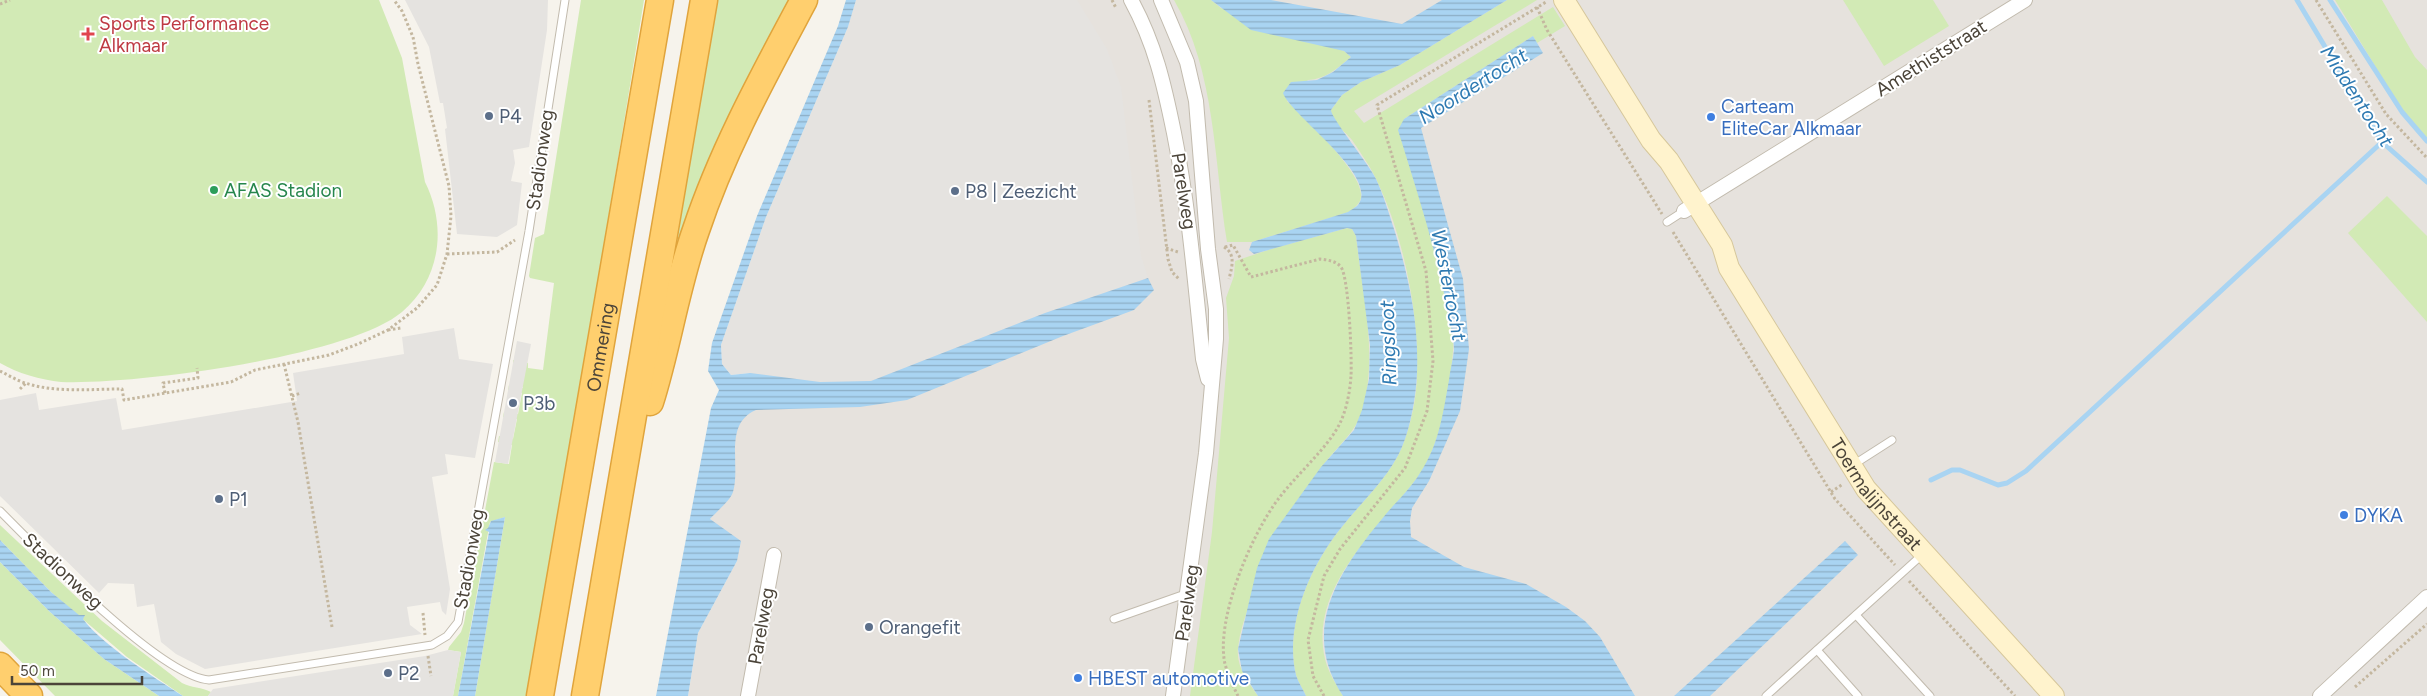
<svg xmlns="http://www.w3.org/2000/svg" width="2427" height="696" viewBox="0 0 2427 696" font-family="Figtree,sans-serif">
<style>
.industrial{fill:#e6e2dd}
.green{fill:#d2eab5}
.parking{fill:#e5e3e0}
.water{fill:url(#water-rules)}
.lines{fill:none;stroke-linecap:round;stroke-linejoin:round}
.stream{stroke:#a9d4f2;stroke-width:5}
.lane-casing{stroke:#c2bbae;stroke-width:9}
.street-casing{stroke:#c2bbae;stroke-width:16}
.secondary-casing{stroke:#d6c79b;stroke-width:22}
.highway-casing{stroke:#e0a43c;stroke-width:29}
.path{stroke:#c4b79f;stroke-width:3;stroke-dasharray:2.5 2.5;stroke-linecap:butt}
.lane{stroke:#fff;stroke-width:7}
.street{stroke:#fff;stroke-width:14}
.secondary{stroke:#fff3cd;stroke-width:20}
.highway{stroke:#ffcf6e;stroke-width:26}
.health-dot{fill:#e0444e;stroke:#fff;stroke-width:2}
.service-dot{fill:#5c6f8a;stroke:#fff;stroke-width:2}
.shop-dot{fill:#3f7fe0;stroke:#fff;stroke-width:2}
.leisure-dot{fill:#2e9e5b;stroke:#fff;stroke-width:2}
.labels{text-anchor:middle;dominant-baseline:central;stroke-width:4;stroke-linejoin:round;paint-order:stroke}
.health-label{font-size:19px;fill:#be3a42;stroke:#fff;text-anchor:start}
.street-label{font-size:19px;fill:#4b4439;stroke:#fff}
.shop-label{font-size:19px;fill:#366cbe;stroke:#fff;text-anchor:start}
.service-label{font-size:19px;fill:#4e5e75;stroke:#fff;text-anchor:start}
.leisure-label{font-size:19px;fill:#27864d;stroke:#fff;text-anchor:start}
.water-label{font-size:20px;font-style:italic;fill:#2e7ab2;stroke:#fff}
</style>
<defs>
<pattern id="water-rules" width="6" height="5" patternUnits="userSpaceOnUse" patternTransform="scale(1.25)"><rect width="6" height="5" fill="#a9d4f2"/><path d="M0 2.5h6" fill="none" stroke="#8caec5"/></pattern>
</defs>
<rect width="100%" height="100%" fill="#f6f3ec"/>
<!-- industrial -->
<path class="industrial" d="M856,0H2427V696H688L698,633L737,561L710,519Z"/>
<!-- green -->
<g class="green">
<path d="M0,0H379L402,58L425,182C447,226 441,279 402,312C348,357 134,385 61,382C41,380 17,373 0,363Z"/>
<path d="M581,0H644L530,696H475L505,517L490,522L458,696H453L461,652L448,650L449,647L461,632L464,623L494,462L509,464L512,445L498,442L499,436L513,439L517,419L503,417L504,412L518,414L522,393L508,390L509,385L523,388L513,366V360L528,363V368L543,370L554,283L530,278L529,276L535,238L544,234Z"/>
<path d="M716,0H796L661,309Z"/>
<path d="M1174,0H1211L1221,8L1344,51L1351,57C1338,68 1326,79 1308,80L1287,101C1305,118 1360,170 1361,194C1362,203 1355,207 1349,212L1252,242H1227C1214,163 1216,72 1174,0Z"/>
<path d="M1507,0H1537L1354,111L1364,123L1553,7L1565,26L1537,43L1533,36L1404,119C1419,180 1435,241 1446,303C1448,318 1455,337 1453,351C1450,389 1441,443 1420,474C1382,527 1308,585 1325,659C1328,672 1336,684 1343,696H1306C1303,689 1298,682 1296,675C1284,626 1310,566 1341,528C1361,502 1389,478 1402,447C1411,425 1417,396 1417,373C1419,312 1403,234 1376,179C1370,166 1360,152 1352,140C1345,131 1331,123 1331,110L1342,95L1361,82L1400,65Z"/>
<path d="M1843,0H1933L1949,26L1884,66Z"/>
<path d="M2335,0H2382L2415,57L2427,70V138L2406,117Z"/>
<path d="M2387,196L2427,236V322L2348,233Z"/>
<path d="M1347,228L1352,229L1356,236C1362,292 1378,352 1363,409C1356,433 1336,447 1322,467C1310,483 1303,503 1294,521C1273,560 1243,603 1238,648C1236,667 1248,681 1258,696H1190L1212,532L1229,338L1226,298L1234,276L1235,261L1271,249Z"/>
<path d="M0,525L102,621L182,683C191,688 202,687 211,692L208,696H183L127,657L51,592L0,540Z"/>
<path d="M0,562L50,612L104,659L159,696H55L0,640Z"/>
</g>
<!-- parking -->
<g class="parking">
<path d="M405,0H548L547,30L529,147L513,150L515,163L511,181L522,183L517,225L497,237L457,234L445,129L447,128L443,103H440L429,47Z"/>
<path d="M856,0H1077L1107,49L1121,87L1141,256L1148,278L1045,313L871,381L820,382L750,373L731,375L722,364L721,345L766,217L848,27Z"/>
<path d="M454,328L459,359L493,364L475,458L445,454L448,474L432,477L450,589L446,615L442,611L440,602L407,607L410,625L422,634L205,669L176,654L161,642L154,604L137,607L134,584L108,583L99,593L0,496V400L36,393L39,410L116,398L122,430L297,401L293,373L404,354L402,337Z"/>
<path d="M517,341L531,344L508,464L495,462Z"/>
<path d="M448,650L461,652L453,696H208L213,689L425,656Z"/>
</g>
<!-- water -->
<g class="water">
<path d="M846,0H856L848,27L766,217L721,345L722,364L731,375L750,373L820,382L871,381L1045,313L1148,278L1154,290L1134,310L1063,336L907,400L860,407L756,410C723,424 741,465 733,492C730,501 716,512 710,519L741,541L737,561L698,633L688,696H656L711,408L719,390L708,371L712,343L757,216L838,26Z"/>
<path d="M1211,0H1271L1402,24L1442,0H1507L1400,65L1361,82L1342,95L1331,110C1331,118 1369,164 1376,179C1384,196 1389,214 1395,232C1409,279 1419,323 1417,373C1416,396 1411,425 1402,447C1389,478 1361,502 1341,528C1310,566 1284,626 1296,675C1298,682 1303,689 1306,696H1258L1242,671L1238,649L1257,568L1269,539L1321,467L1354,430L1362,410L1369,379L1370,345L1356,236L1352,229L1347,228L1254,254L1249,250L1252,242L1348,212C1351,210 1356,207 1358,205C1380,176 1291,116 1283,93L1291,82L1317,80L1333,72L1351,57L1344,51L1251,30Z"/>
<path d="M1533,36L1543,53L1421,128L1463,279L1469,349L1460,411L1429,481L1412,508L1410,521L1411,537L1464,567L1526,584L1566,607L1585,621L1600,637L1635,696H1343C1298,628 1341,568 1386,514C1397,501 1411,488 1420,473C1439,445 1443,413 1449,380C1450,370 1453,360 1454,350C1454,337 1449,322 1447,309C1436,248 1416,189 1398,130L1404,119Z"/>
<path d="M505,517L475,696H458L489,532L485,530L488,528L491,521Z"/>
<path d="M0,540L51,592L79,615H85L83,619C101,644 155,678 183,696H159L104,659L50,612L0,562Z"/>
<path d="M1845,541L1858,555L1710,696H1674Z"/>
</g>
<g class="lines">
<!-- stream -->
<g class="stream">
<path d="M2297,0L2382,142L2427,182"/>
<path d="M2330,0L2402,112L2427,141"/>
<path d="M1931,480L1952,470H1960L1998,485L2007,483L2026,471L2382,142"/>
</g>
<defs>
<g id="lane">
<path d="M1667,222L1684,211"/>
<path d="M1853,465L1892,440"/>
<path d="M0,511C39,550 159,676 209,680L432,645L447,636L458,622L529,231L565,0"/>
<path d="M1856,615L1930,696"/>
<path d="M1114,619L1188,593"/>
<path d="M1817,650L1858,696"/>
<path d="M1766,696L1923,554"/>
</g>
<g id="street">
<path d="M1131,0C1155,44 1164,84 1174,133C1189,208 1195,283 1203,359L1208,379"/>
<path d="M1161,0L1187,62L1196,101L1208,249L1216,309V339L1206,453L1173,696"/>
<path d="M1684,211L2025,0"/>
<path d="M748,696L774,555"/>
<path d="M2320,696L2427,597"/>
</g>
<g id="secondary">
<path id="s1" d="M1564,0L1651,140L1669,161L1722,245L1729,268L1866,489L2054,696"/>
</g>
<g id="highway">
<path d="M650,402C668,345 676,286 696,230C723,149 764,75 804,0"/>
<path d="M0,666L29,696"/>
<path id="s2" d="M540,696L660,0"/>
<path d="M585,696L704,0"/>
</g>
</defs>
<!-- lane casing -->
<use href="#lane" class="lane-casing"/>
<!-- street casing -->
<use href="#street" class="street-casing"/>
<!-- secondary casing -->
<use href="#secondary" class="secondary-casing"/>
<!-- highway casing -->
<use href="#highway" class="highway-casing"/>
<!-- path -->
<g class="path">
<path d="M1112,0L1116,8"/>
<path d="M2316,0L2386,114L2427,158"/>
<path d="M0,4L10,0"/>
<path d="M1537,7L1547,30L1662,214"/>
<path d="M1149,100L1168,259L1172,272L1179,279"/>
<path d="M1673,232L1835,499L1895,565"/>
<path d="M1224,247C1236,254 1232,267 1229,279"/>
<path d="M1225,247L1233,245L1251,277L1320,259C1328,260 1336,261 1341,267C1349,278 1352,359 1351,376C1350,391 1347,407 1341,421C1330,446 1297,474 1279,498C1252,533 1215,619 1225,664C1228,675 1233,686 1238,696"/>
<path d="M1166,248L1178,252"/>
<path d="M447,254L497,252L515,240"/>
<path d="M388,330L401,328"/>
<path d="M284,364L298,422L332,627"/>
<path d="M0,371C8,375 16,380 25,383C55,393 91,389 122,389L124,400L231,382L255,370L329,355L358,344L388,330L417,308L437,285L447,254L451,216L449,186L418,64L413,37L402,11L394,0"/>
<path d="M20,389L26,383"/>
<path d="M165,393L163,383L198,378L197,368"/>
<path d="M292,396L301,393"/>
<path d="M1831,492L1843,484"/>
<path d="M1909,581L2015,696"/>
<path d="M423,613L425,635"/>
<path d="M428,656L431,676"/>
<path d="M2355,687L2427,624"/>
<path d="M1324,696L1313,676L1308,640L1324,576L1340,549L1405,468L1427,411L1433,361L1426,271L1377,105L1546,2"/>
</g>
<!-- lane -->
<use href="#lane" class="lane"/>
<!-- street -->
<use href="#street" class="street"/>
<!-- secondary -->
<use href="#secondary" class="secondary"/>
<!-- highway -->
<use href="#highway" class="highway"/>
</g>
<!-- markers -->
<path class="health-dot" d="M85.5 26.5h5v5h5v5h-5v5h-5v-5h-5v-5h5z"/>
<g class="service-dot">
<circle cx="489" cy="116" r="5"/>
<circle cx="955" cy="191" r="5"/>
<circle cx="513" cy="403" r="5"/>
<circle cx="219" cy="499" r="5"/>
<circle cx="869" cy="627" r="5"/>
<circle cx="388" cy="673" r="5"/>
</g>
<g class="shop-dot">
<circle cx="1711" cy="117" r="5"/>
<circle cx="2344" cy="515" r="5"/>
<circle cx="1078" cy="678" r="5"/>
</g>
<circle class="leisure-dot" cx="214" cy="190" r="5"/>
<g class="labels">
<!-- health labels -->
<g class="health-label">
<text x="99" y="23">Sports Performance<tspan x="99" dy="22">Alkmaar</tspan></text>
</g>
<!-- street labels -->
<g class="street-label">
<text transform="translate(1931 58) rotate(-32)">Amethiststraat</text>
<text transform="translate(540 160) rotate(-82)">Stadionweg</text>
<text transform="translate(1184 191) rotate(81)">Parelweg</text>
<text stroke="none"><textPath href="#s2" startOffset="354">Ommering</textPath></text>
<text stroke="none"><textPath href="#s1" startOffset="586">Toermalijnstraat</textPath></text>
<text transform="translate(469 559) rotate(-80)">Stadionweg</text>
<text transform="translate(63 571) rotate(43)">Stadionweg</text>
<text transform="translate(1187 603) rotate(-82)">Parelweg</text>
<text transform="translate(761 626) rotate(-80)">Parelweg</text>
</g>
<!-- shop labels -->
<g class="shop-label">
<text x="1721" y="106">Carteam<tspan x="1721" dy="22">EliteCar Alkmaar</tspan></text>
<text x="2354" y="515">DYKA</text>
<text x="1088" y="678">HBEST automotive</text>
</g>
<!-- service labels -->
<g class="service-label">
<text x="499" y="116">P4</text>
<text x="965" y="191">P8 | Zeezicht</text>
<text x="523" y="403">P3b</text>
<text x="229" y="499">P1</text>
<text x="879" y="627">Orangefit</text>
<text x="398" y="673">P2</text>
</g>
<!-- leisure labels -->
<g class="leisure-label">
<text x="224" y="190">AFAS Stadion</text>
</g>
<!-- water labels -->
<g class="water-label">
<text transform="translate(1473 86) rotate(-32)">Noordertocht</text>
<text transform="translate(2357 96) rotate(57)">Middentocht</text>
<text transform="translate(1449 285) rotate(79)">Westertocht</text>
<text transform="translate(1388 343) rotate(-92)">Ringsloot</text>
</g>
</g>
<!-- scale -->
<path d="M12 676v8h130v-8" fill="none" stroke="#4b4439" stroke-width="2.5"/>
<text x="20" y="676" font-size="15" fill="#4b4439" stroke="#ffffff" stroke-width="4" paint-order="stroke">50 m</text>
</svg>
